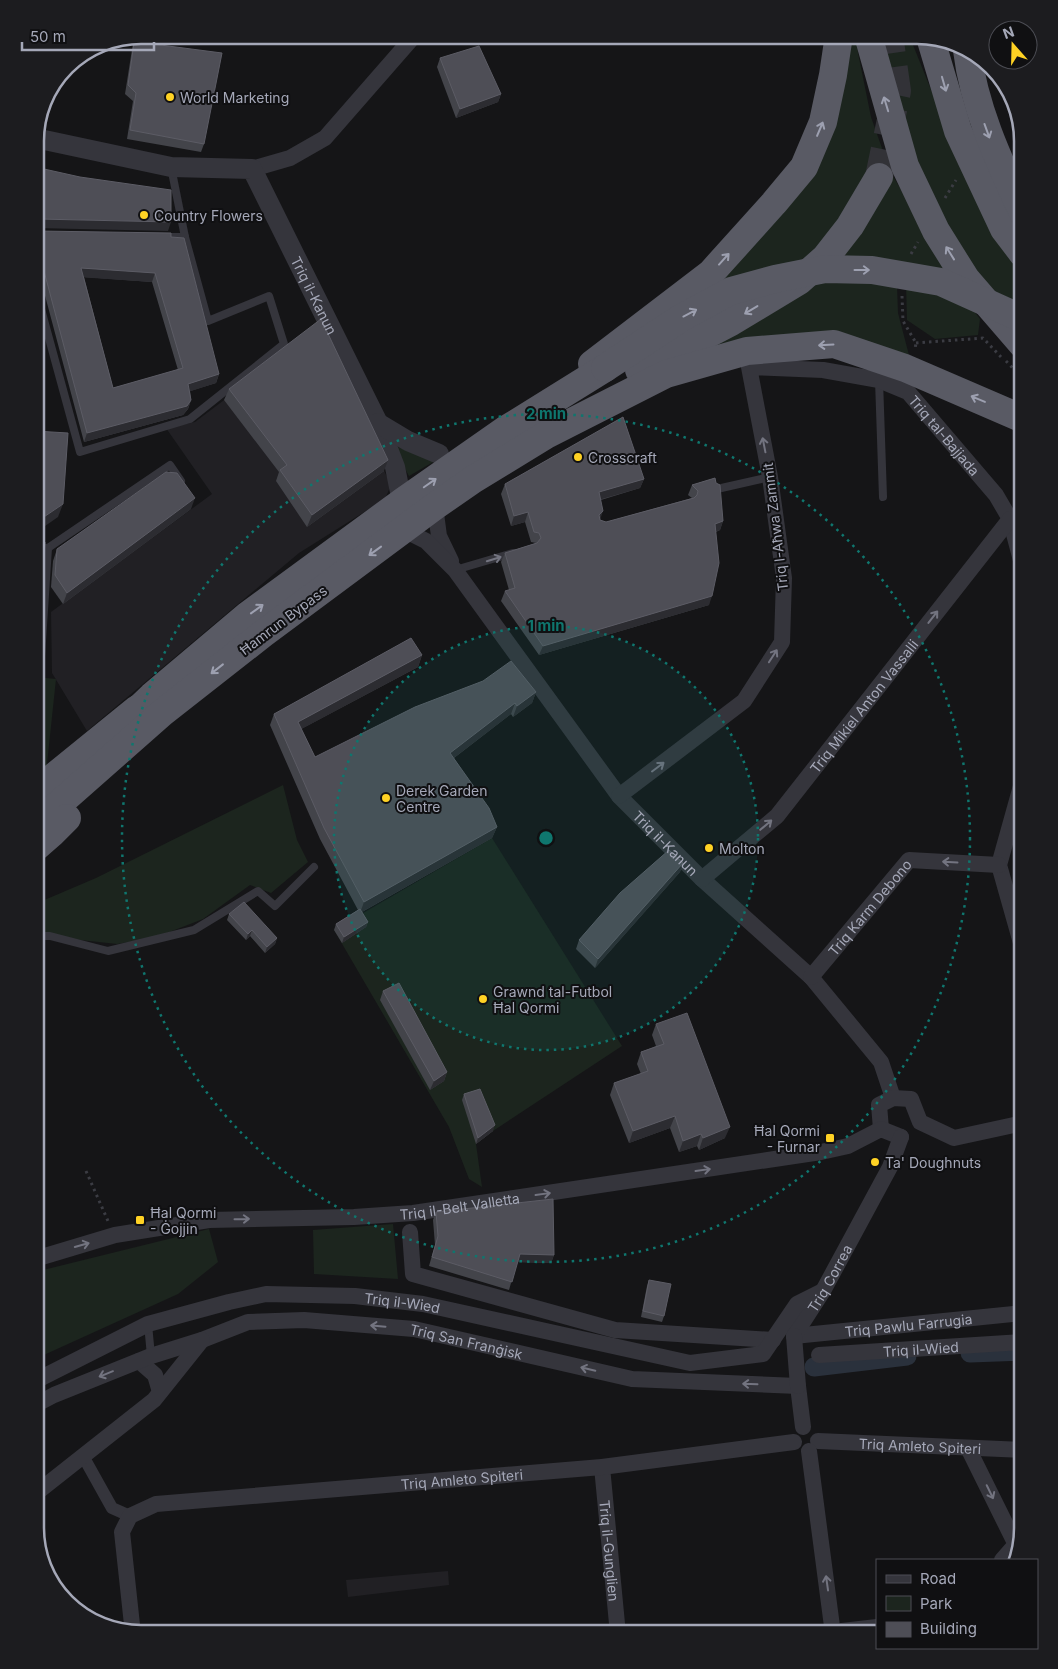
<svg xmlns="http://www.w3.org/2000/svg" width="1058" height="1669" viewBox="0 0 1058 1669" font-family="Inter,sans-serif">
<style>
.built{fill:#212024}
.green{fill:#1c251e}
.lines{fill:none;stroke-linecap:round;stroke-linejoin:round}
.canal{stroke:#2a313c;stroke-width:19}
.trunk-tunnel{stroke:#323237;stroke-width:28;stroke-dasharray:28 14;stroke-linecap:butt}
.path{stroke:#3b3c43;stroke-width:3;stroke-dasharray:2.5 4;stroke-linecap:butt}
.service{stroke:#35353c;stroke-width:8}
.pedestrian{stroke:#35353c;stroke-width:12}
.minor{stroke:#35353c;stroke-width:16}
.tertiary{stroke:#35353c;stroke-width:20}
.trunk{stroke:#595a64;stroke-width:28}
.minor-bridge{stroke:#35353c;stroke-width:16}
.trunk-bridge{stroke:#595a64;stroke-width:28}
.wall{fill:#43444a;fill-rule:evenodd}
.shaded-wall{fill:#2c2c31}
.building{fill:#4e4e56;stroke:#5c5c65;fill-rule:evenodd}
.oneway{stroke:#9da0b0}
.oneway2{stroke:#737480}
.ring{fill:none;stroke:#0f766e;stroke-width:2.5;stroke-dasharray:2.5 5}
.poi-dot{fill:#ffd224;stroke:#101012;stroke-width:2}
.labels{text-anchor:middle;dominant-baseline:central;stroke-width:4;stroke-linejoin:round;paint-order:stroke}
.poi-label{font-size:14px;fill:#a5a8b8;stroke:#101012;text-anchor:start}
.street-label{font-size:14px;fill:#a5a8b8;stroke:#101012}
.rim{fill:none;stroke:#a5a8b8;stroke-width:2.5}
.centre{fill:#0f766e;stroke:#101012;stroke-width:2.5}
.ring-label{font-size:15px;text-anchor:middle;font-weight:bold;fill:#0f766e;stroke:#101012;stroke-width:4;stroke-linejoin:round;paint-order:stroke}
</style>
<rect width="100%" height="100%" fill="#151517"/>
<!-- built -->
<g class="built">
<path d="M316,331L391,485L385,499L299,553L87,731L52,673L51,612L212,494L166,428L195,422Z"/>
<path d="M448,1571L449,1585L348,1597L346,1580Z"/>
</g>
<!-- green -->
<g class="green">
<path d="M844,35H857L858,53L871,117L890,171L925,231L951,272L717,285L802,183Z"/>
<path d="M878,35H885L913,45L963,169L997,239L1023,274V309L985,285L946,228L915,164Z"/>
<path d="M822,279L897,285L898,313L910,359L691,353Z"/>
<path d="M906,284L968,303L980,319L978,335L935,339L907,320Z"/>
<path d="M391,443L435,461L409,476Z"/>
<path d="M35,677L56,679L47,764L53,771L35,785Z"/>
<path d="M283,785L297,840L308,862L271,893L250,885L203,919L154,938L117,944L35,935V904L96,878Z"/>
<path d="M492,838L622,1046L493,1131L476,1144L482,1187L469,1179L449,1127L334,930Z"/>
<path d="M393,1224L398,1279L314,1274L313,1230Z"/>
<path d="M209,1229L218,1262L178,1294L35,1359V1272Z"/>
</g>
<g class="lines">
<!-- canal -->
<g class="canal">
<path d="M970,1353L1023,1351"/>
<path d="M814,1367L907,1356"/>
</g>
<!-- trunk-tunnel -->
<path class="trunk-tunnel" d="M879,177L897,91L889,35"/>
<!-- path -->
<g class="path">
<path d="M945,198L956,180"/>
<path d="M911,254L918,242"/>
<path d="M902,296L903,321L916,343L915,349"/>
<path d="M916,343L983,338L1001,357"/>
<path d="M1006,361L1023,379"/>
<path d="M86,1171L108,1221"/>
</g>
<!-- service -->
<g class="service">
<path d="M162,237H185"/>
<path d="M35,287L80,452L190,419L284,344L269,296L208,321L185,237L171,167"/>
<path d="M879,380L883,497"/>
<path d="M717,489L770,477"/>
<path d="M35,547L48,548L170,465L181,481"/>
<path d="M455,570L513,553"/>
<path d="M40,672L48,548"/>
<path d="M35,936H50L108,951L194,930L258,891L275,906L314,867"/>
<path d="M148,1324L151,1356"/>
</g>
<!-- pedestrian -->
<path class="pedestrian" d="M83,1456L112,1508L130,1516"/>
<!-- minor -->
<g class="minor">
<path d="M252,169L290,158L325,138L415,35"/>
<path d="M435,506L439,536L451,561"/>
<path id="s1" d="M404,530L426,541L455,570L619,796L702,879L811,977L881,1062L893,1098"/>
<path id="s2" d="M619,796L744,701L782,642L784,578L770,477L749,367L823,370L879,380L908,392L996,495L1010,519L1023,568"/>
<path id="s3" d="M702,879L777,816L1010,519"/>
<path d="M1023,950L999,865L1023,779"/>
<path id="s4" d="M811,977L909,860L999,865"/>
<path d="M881,1129L879,1105L893,1098L911,1099L920,1122L954,1138L1023,1123"/>
<path d="M410,1232L413,1274L615,1330L773,1340"/>
<path id="s5" d="M35,1259L115,1235L209,1220L354,1217L413,1213L821,1152L848,1146L881,1129L901,1137"/>
<path id="s6" d="M794,1336L1023,1313"/>
<path id="s7" d="M794,1336L823,1291L890,1167L901,1137"/>
<path id="s8" d="M819,1355L1023,1342"/>
<path d="M139,1361L155,1375L160,1392"/>
<path id="s9" d="M35,1381L148,1324L229,1302L266,1294L355,1296L423,1304L690,1363L763,1354L797,1304L823,1291"/>
<path id="s10" d="M35,1405L54,1395L151,1356L202,1340L248,1322L304,1320L414,1329L632,1379L798,1386L803,1427"/>
<path id="s11" d="M818,1441L1023,1450"/>
<path d="M968,1448L1017,1547"/>
<path d="M809,1451L833,1634"/>
<path id="s12" d="M602,1467L618,1634"/>
<path d="M35,1494L154,1400L202,1340"/>
<path d="M1002,1560L1016,1544"/>
<path id="s13" d="M133,1634L122,1532L130,1516L156,1504L602,1467L794,1442"/>
<path d="M768,1634L833,1632L877,1627"/>
</g>
<!-- tertiary -->
<g class="tertiary">
<path id="s14" d="M35,138L171,167L252,169L378,423L395,467L402,502"/>
<path d="M378,423L408,441L439,454"/>
</g>
<!-- trunk -->
<g class="trunk">
<path d="M868,35L905,166L936,231L966,279L1023,345"/>
<path d="M930,37L958,131L1004,229L1023,254"/>
<path d="M967,50C974,108 999,161 1023,213"/>
<path d="M592,364L711,273L774,203L804,167L823,122L833,75L839,35"/>
<path d="M639,370L731,322L799,281L825,258L850,226L879,177"/>
<path d="M124,723L152,696L248,615L402,502L505,430L605,368"/>
<path d="M35,792L137,709"/>
<path d="M35,825L162,713L264,633L435,506L474,479L546,435L666,374L747,351L834,344L905,368L1023,419"/>
<path d="M35,848L51,834L67,818"/>
</g>
<!-- minor-bridge -->
<path class="minor-bridge" d="M794,1336L798,1386"/>
<!-- trunk-bridge -->
<path class="trunk-bridge" d="M605,368L681,318L731,291L775,279L825,269L872,270L941,282L1023,319"/>
</g>
<!-- wall -->
<g class="wall">
<path d="M135,36H137L204,144L201,152L127,139L133,101L125,94L133,43Z"/>
<path d="M440,58L501,94L498,102L456,118L437,67Z"/>
<path d="M35,229L38,231L171,237L219,374L216,383L190,391L191,400L188,409L183,415L84,442L35,258ZM84,277L152,282L178,370L113,388Z"/>
<path d="M229,389L384,471L307,527L276,481L279,472L224,400Z"/>
<path d="M715,478L723,521L720,530L716,532L709,605L539,655L501,601L505,591L509,590L501,562L505,553L536,543L531,542L525,522L511,526L501,494L505,484L644,479L640,488L601,500L600,520L606,522L692,498L688,495L692,485Z"/>
<path d="M191,509L63,604L51,587L53,561L57,549Z"/>
<path d="M422,655L418,667L301,729L315,757L536,692L532,703L513,717L511,714L454,758L497,827L492,838L362,912L368,922L366,927L342,943L334,930L336,924L358,910L320,839L270,725L274,714Z"/>
<path d="M683,863L680,872L595,968L576,949L579,940Z"/>
<path d="M229,914L277,938L275,944L265,953L250,936L246,940L227,920Z"/>
<path d="M383,991L447,1072L444,1081L430,1090L380,1000Z"/>
<path d="M656,1024L725,1138L699,1150L697,1146L679,1152L670,1128L629,1143L610,1095L614,1083L641,1074L637,1064L641,1052L656,1046L652,1035Z"/>
<path d="M464,1094L493,1131L476,1144L462,1100Z"/>
<path d="M436,1212L554,1255L551,1263L517,1262L509,1290L429,1266L435,1245L433,1220Z"/>
<path d="M649,1280L664,1316L662,1322L641,1317L647,1286Z"/>
</g>
<!-- shaded-wall -->
<g class="shaded-wall">
<path d="M501,94L498,102L456,118L460,109Z"/>
<path d="M38,219L171,222L168,231L35,228V221Z"/>
<path d="M81,268L155,273L152,282L78,277Z"/>
<path d="M219,374L216,383L185,393L188,384Z"/>
<path d="M191,400L188,409L183,415L84,442L87,433Z"/>
<path d="M388,460L384,471L307,527L312,515Z"/>
<path d="M644,479L640,488L595,501L599,492Z"/>
<path d="M195,498L191,509L63,604L67,593Z"/>
<path d="M63,504L58,517L35,533V523Z"/>
<path d="M603,511L600,520L599,515Z"/>
<path d="M528,512L525,522L511,526L514,516Z"/>
<path d="M723,521L720,530L712,533L715,524Z"/>
<path d="M712,596L709,605L539,655L543,646Z"/>
<path d="M35,632H38L35,641Z"/>
<path d="M422,655L418,667L294,733L298,722Z"/>
<path d="M536,692L532,703L513,717L517,706Z"/>
<path d="M515,703L511,714L446,764L450,753Z"/>
<path d="M497,827L492,838L360,913L364,902Z"/>
<path d="M683,863L680,872L595,968L598,959Z"/>
<path d="M368,922L366,927L342,943L344,937Z"/>
<path d="M252,930L250,936L246,940L248,934Z"/>
<path d="M277,938L275,944L265,953L267,947Z"/>
<path d="M447,1072L444,1081L430,1090L434,1081Z"/>
<path d="M675,1116L670,1128L629,1143L633,1131Z"/>
<path d="M495,1125L493,1131L476,1144L478,1138Z"/>
<path d="M730,1127L725,1138L699,1150L703,1138Z"/>
<path d="M701,1134L697,1146L679,1152L683,1141Z"/>
<path d="M520,1254L554,1255L551,1263L517,1262Z"/>
</g>
<!-- building -->
<g class="building">
<path d="M135,36H137L145,43L222,53L204,144L130,130L136,93L128,85Z"/>
<path d="M479,46L501,94L460,109L440,58Z"/>
<path d="M35,167L80,177L171,190V222L38,219L35,221Z"/>
<path d="M35,229L38,231L171,233V237L184,238L219,374L188,384L191,400L187,406L87,433L35,237ZM81,268L155,273L183,368L113,388Z"/>
<path d="M321,319L388,460L312,515L280,470L287,465L229,389Z"/>
<path d="M623,417L644,479L599,492L603,511L599,515L600,520L606,522L694,498L697,495L698,491L692,485L715,478L716,483L720,485L723,521L715,524L719,563L712,596L543,646L505,591L515,588L505,553L537,543L541,538L539,533L534,532L528,512L514,516L505,484Z"/>
<path d="M35,431L68,433L63,504L35,523Z"/>
<path d="M166,472L177,473L195,498L67,593L55,575L57,549Z"/>
<path d="M35,542H45L38,632H35Z"/>
<path d="M411,638L422,655L298,722L315,757L415,707L483,681L511,661L536,692L517,706L515,703L450,753L489,808L497,827L364,902L324,828L274,714Z"/>
<path d="M669,850L683,863L598,959L579,940L620,893Z"/>
<path d="M244,902L277,938L267,947L252,930L248,934L229,914Z"/>
<path d="M360,909L368,922L344,937L336,924Z"/>
<path d="M399,983L447,1072L434,1081L383,991Z"/>
<path d="M687,1013L730,1127L703,1138L701,1134L683,1141L675,1116L633,1131L614,1083L648,1071L641,1052L664,1044L656,1024Z"/>
<path d="M480,1089L495,1125L478,1138L464,1094Z"/>
<path d="M553,1199L554,1255L520,1254L512,1282L432,1257L438,1236L436,1212Z"/>
<path d="M649,1280L671,1284L664,1316L643,1311Z"/>
</g>
<!-- one-way arrows -->
<defs><path id="oneway-shaft" d="M-6 0H5M1.5-3L5.5 0L1.5 3" fill="none" stroke-width="1.6" stroke-linecap="round" stroke-linejoin="round" transform="scale(1.25)"/></defs>
<g class="oneway">
<use href="#oneway-shaft" transform="translate(944 84) rotate(74)"/>
<use href="#oneway-shaft" transform="translate(886 104) rotate(-107)"/>
<use href="#oneway-shaft" transform="translate(820 129) rotate(-67)"/>
<use href="#oneway-shaft" transform="translate(987 131) rotate(70)"/>
<use href="#oneway-shaft" transform="translate(950 253) rotate(-122)"/>
<use href="#oneway-shaft" transform="translate(724 259) rotate(-48)"/>
<use href="#oneway-shaft" transform="translate(862 270)"/>
<use href="#oneway-shaft" transform="translate(751 310) rotate(149)"/>
<use href="#oneway-shaft" transform="translate(690 313) rotate(-28)"/>
<use href="#oneway-shaft" transform="translate(826 345) rotate(177)"/>
<use href="#oneway-shaft" transform="translate(978 399) rotate(-157)"/>
<use href="#oneway-shaft" transform="translate(430 483) rotate(-35)"/>
<use href="#oneway-shaft" transform="translate(375 551) rotate(144)"/>
<use href="#oneway-shaft" transform="translate(257 609) rotate(-36)"/>
<use href="#oneway-shaft" transform="translate(217 669) rotate(142)"/>
</g>
<g class="oneway2">
<use href="#oneway-shaft" transform="translate(764 445) rotate(-101)"/>
<use href="#oneway-shaft" transform="translate(494 559) rotate(-17)"/>
<use href="#oneway-shaft" transform="translate(933 617) rotate(-52)"/>
<use href="#oneway-shaft" transform="translate(773 656) rotate(-57)"/>
<use href="#oneway-shaft" transform="translate(658 767) rotate(-37)"/>
<use href="#oneway-shaft" transform="translate(766 825) rotate(-40)"/>
<use href="#oneway-shaft" transform="translate(950 862) rotate(-177)"/>
<use href="#oneway-shaft" transform="translate(703 1170) rotate(-8)"/>
<use href="#oneway-shaft" transform="translate(543 1194) rotate(-8)"/>
<use href="#oneway-shaft" transform="translate(242 1219) rotate(-1)"/>
<use href="#oneway-shaft" transform="translate(82 1245) rotate(-16)"/>
<use href="#oneway-shaft" transform="translate(378 1326) rotate(-175)"/>
<use href="#oneway-shaft" transform="translate(588 1369) rotate(-167)"/>
<use href="#oneway-shaft" transform="translate(106 1374) rotate(158)"/>
<use href="#oneway-shaft" transform="translate(750 1384) rotate(-178)"/>
<use href="#oneway-shaft" transform="translate(990 1492) rotate(64)"/>
<use href="#oneway-shaft" transform="translate(827 1583) rotate(-98)"/>
</g>
<!-- distance rings -->
<circle cx="546" cy="838" r="212" fill="#0f766e" fill-opacity=".12"/>
<g class="ring">
<circle cx="546" cy="838" r="212"/>
<circle cx="546" cy="838" r="424"/>
</g>
<!-- markers -->
<g class="poi-dot">
<circle cx="170" cy="97" r="5"/>
<circle cx="144" cy="215" r="5"/>
<circle cx="578" cy="457" r="5"/>
<circle cx="386" cy="798" r="5"/>
<circle cx="709" cy="848" r="5"/>
<circle cx="483" cy="999" r="5"/>
<rect x="825" y="1133" width="10" height="10" rx="2.5"/>
<circle cx="875" cy="1162" r="5"/>
<rect x="135" y="1215" width="10" height="10" rx="2.5"/>
</g>
<g class="labels">
<!-- poi labels -->
<g class="poi-label">
<text x="180" y="97">World Marketing</text>
<text x="154" y="215">Country Flowers</text>
<text x="588" y="457">Crosscraft</text>
<text x="396" y="790">Derek Garden<tspan x="396" dy="16">Centre</tspan></text>
<text x="719" y="848">Molton</text>
<text x="493" y="991">Grawnd tal-Futbol<tspan x="493" dy="16">Ħal Qormi</tspan></text>
<text x="820" y="1130" text-anchor="end">Ħal Qormi<tspan x="820" dy="16">- Furnar</tspan></text>
<text x="885" y="1162">Ta' Doughnuts</text>
<text x="150" y="1212">Ħal Qormi<tspan x="150" dy="16">- Ġojjin</tspan></text>
</g>
<!-- street labels -->
<g class="street-label">
<text stroke="none"><textPath href="#s14" startOffset="361">Triq il-Kanun</textPath></text>
<text stroke="none"><textPath href="#s2" startOffset="724">Triq tal-Bajjada</textPath></text>
<text transform="translate(775 527) rotate(-97)">Triq l-Aħwa Zammit</text>
<text transform="translate(283 620) rotate(-37)">Ħamrun Bypass</text>
<text stroke="none"><textPath href="#s3" startOffset="238">Triq Mikiel Anton Vassalli</textPath></text>
<text stroke="none"><textPath href="#s1" startOffset="411">Triq il-Kanun</textPath></text>
<text stroke="none"><textPath href="#s4" startOffset="91">Triq Karm Debono</textPath></text>
<text stroke="none"><textPath href="#s5" startOffset="430">Triq il-Belt Valletta</textPath></text>
<text stroke="none"><textPath href="#s7" startOffset="68">Triq Correa</textPath></text>
<text stroke="none"><textPath href="#s9" startOffset="385">Triq il-Wied</textPath></text>
<text stroke="none"><textPath href="#s6" startOffset="115">Triq Pawlu Farrugia</textPath></text>
<text stroke="none"><textPath href="#s10" startOffset="449">Triq San Franġisk</textPath></text>
<text stroke="none"><textPath href="#s8" startOffset="102">Triq il-Wied</textPath></text>
<text stroke="none"><textPath href="#s11" startOffset="102">Triq Amleto Spiteri</textPath></text>
<text stroke="none"><textPath href="#s13" startOffset="456">Triq Amleto Spiteri</textPath></text>
<text stroke="none"><textPath href="#s12" startOffset="84">Triq il-Gunglien</textPath></text>
</g>
</g>
<!-- crop -->
<path d="M0 0H1058V1669H0ZM141 44H917A97 97 0 0 1 1014 141V1528A97 97 0 0 1 917 1625H141A97 97 0 0 1 44 1528V141A97 97 0 0 1 141 44Z" fill="#1c1c1f" fill-rule="evenodd"/>
<path class="rim" d="M141 44H917A97 97 0 0 1 1014 141V1528A97 97 0 0 1 917 1625H141A97 97 0 0 1 44 1528V141A97 97 0 0 1 141 44Z"/>
<circle cx="546" cy="838" r="8" class="centre"/>
<g class="ring-label">
<text x="546" y="419">2 min</text>
<text x="546" y="631">1 min</text>
</g>
<!-- legend -->
<rect x="876" y="1559" width="162" height="90" fill="#101012" stroke="#4c4d54"/>
<rect x="886" y="1575" width="25" height="8" fill="#35353c" stroke="#4c4d54"/>
<text x="920" y="1584" font-size="15" fill="#a5a8b8">Road</text>
<rect x="886" y="1596" width="25" height="15" fill="#1c251e" stroke="#4c4d54"/>
<text x="920" y="1609" font-size="15" fill="#a5a8b8">Park</text>
<rect x="886" y="1622" width="25" height="15" fill="#4e4e56" stroke="#4c4d54"/>
<text x="920" y="1634" font-size="15" fill="#a5a8b8">Building</text>
<!-- north arrow -->
<g transform="translate(1013 45) rotate(340)"><circle r="24" fill="#101012" stroke="#4c4d54"/>
<path d="M0-4L9 19L0 12L-9 19Z" fill="#ffd224"/>
<text y="-8" font-size="14" font-weight="bold" text-anchor="middle" fill="#a5a8b8">N</text>
</g>
<!-- scale -->
<path d="M22 42v8h132v-8" fill="none" stroke="#a5a8b8" stroke-width="2.5"/>
<text x="30" y="42" font-size="15" fill="#a5a8b8" stroke="#101012" stroke-width="4" paint-order="stroke">50 m</text>
</svg>
